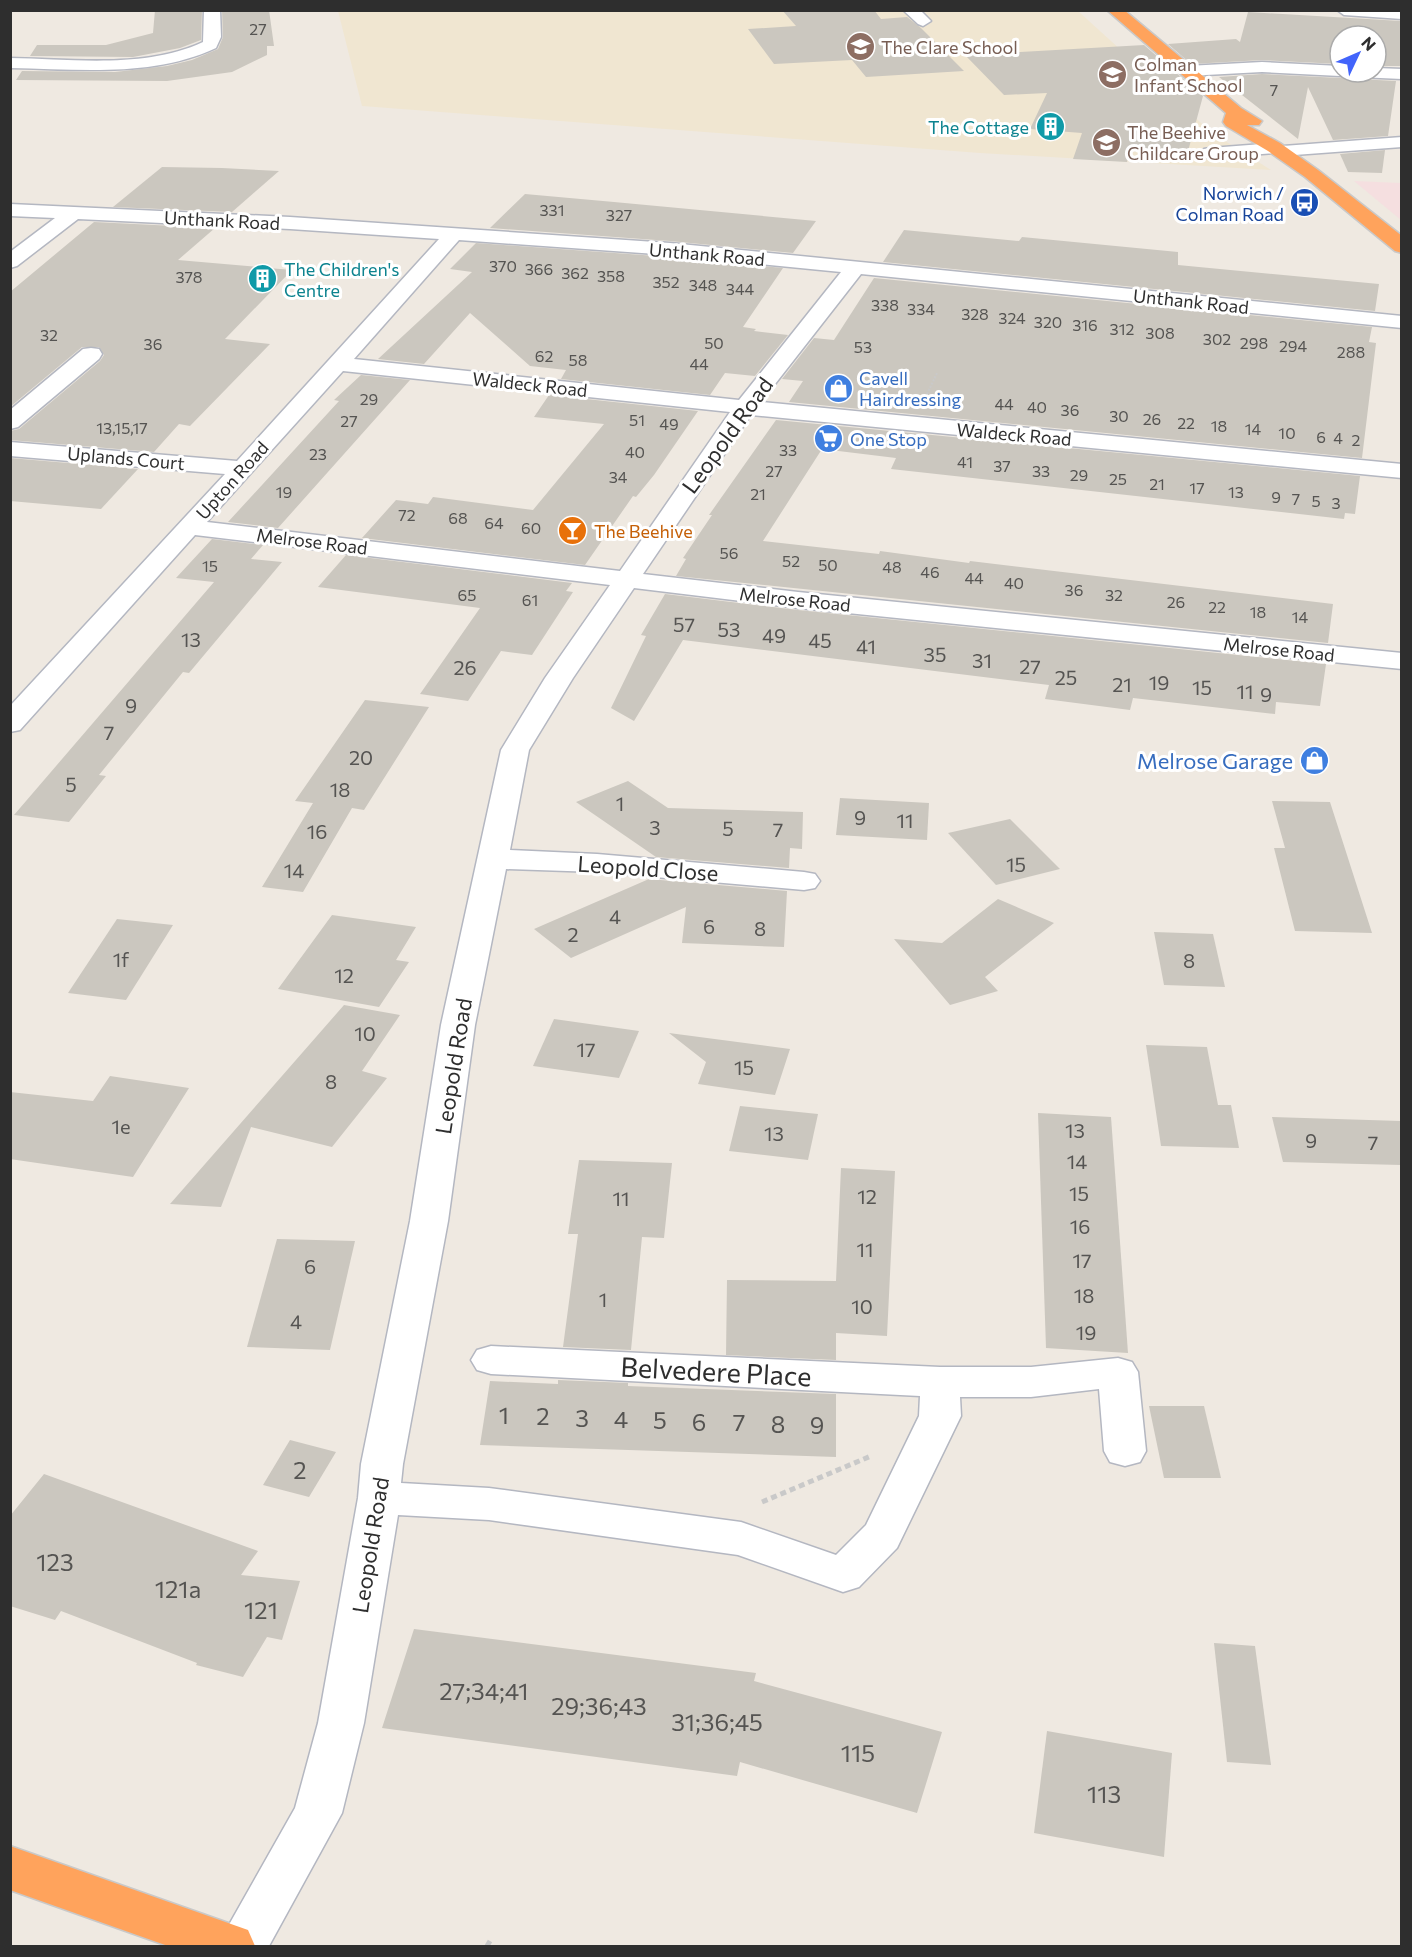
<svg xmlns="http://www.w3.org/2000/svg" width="1412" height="1957" viewBox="0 0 1412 1957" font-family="Commissioner,sans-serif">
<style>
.education{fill:#f0e6d1}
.medical{fill:#f5dfe0}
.building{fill:#cbc7bf}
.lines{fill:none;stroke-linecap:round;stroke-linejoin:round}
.minor-casing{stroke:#b4b7c1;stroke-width:3}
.highway-casing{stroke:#c9c9c9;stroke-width:3}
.path-far1{stroke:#c9c9c9;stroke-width:2;stroke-dasharray:2 1.5;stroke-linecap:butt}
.path{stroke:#c9c9c9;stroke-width:5;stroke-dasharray:6 4;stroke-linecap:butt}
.minor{fill:#fff;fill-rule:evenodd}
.highway{fill:#ffa35c;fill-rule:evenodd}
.labels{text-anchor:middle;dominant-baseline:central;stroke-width:6;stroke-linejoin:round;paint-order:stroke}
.far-number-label{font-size:16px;fill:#555452}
.far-education-label{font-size:18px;fill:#785e54;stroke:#fff;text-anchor:start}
.far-culture-label{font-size:18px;fill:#0d838f;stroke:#fff;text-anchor:end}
.far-transit-label{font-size:18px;fill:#164399;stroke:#fff;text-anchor:end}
.far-street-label{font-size:18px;fill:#2e2e2e;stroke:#fff}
.far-shop-label{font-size:18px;fill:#366cbe;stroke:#fff;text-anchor:start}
.far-food-label{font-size:18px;fill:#c56008;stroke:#fff;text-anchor:start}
.number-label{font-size:20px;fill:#555452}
.street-label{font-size:22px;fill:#2e2e2e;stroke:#fff}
.shop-label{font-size:22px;fill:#366cbe;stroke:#fff;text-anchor:end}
.near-number-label{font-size:24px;fill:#555452}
.near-street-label{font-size:27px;fill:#2e2e2e;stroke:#fff}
</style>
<rect width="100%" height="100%" fill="#efe9e1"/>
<!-- education -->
<path class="education" d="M338,11H1078L1211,132L1271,170L980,153L362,106Z"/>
<!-- medical -->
<path class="medical" d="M1354,181L1401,183V220Z"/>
<!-- building -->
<g class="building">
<path d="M155,10H202L201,40L180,48L133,57L30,56L37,45H106L153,33Z"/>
<path d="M222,10H269L274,46H267V55L232,72L167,81L16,80L22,71L115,72L167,66L192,60L218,49L223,37Z"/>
<path d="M782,10H874L881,19L907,17L921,28L964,71L866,77L852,60L774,64L748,29L796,26Z"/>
<path d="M1248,12L1401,21V66H1376V36H1340V64L1262,60L1191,64L1168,44L1236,39L1240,42Z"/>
<path d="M1144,45L1203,96L1187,155L1130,151L1127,162L1073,159L1082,133L1030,129L1047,93L1004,95L965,55Z"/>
<path d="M1348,73L1358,79L1396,81L1388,136L1333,140L1308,87L1298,139L1219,77L1262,74L1340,78Z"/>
<path d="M1385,150L1382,173L1348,172L1340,154Z"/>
<path d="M162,167L222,168L279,171L232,212L113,207Z"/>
<path d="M525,194L614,202L816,221L793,253L670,241L490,228Z"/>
<path d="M94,222L215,228L178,260L292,270L225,339L270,344L190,426L179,424L154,452L10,440V431L19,429L100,361L104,355L99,347H82L10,407V292Z"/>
<path d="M904,230L1019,241L1022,237L1178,252V265L1379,284L1375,311L883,262Z"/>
<path d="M476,243L670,257L783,268L743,327L756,329L754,331L788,335L755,376L725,373L710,395L561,379L566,370L530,366L470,313L424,364L378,359L472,272L450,269Z"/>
<path d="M874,278L1372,327L1369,342L1376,343L1362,458L789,402L803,381L782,379L814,338L834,340Z"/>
<path d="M361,375L410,380L278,528L228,522L339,401L334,400Z"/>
<path d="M549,395L698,411L654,475L636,497L633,496L585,565L362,538L396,500L428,504L433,497L533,510L604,424L534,417Z"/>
<path d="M776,420L1360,476L1355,514L1345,513L1344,519L891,469L896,458L822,449L763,541L879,554L880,551L969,563L970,561L1333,604L1328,643L676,576L686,559L683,558L712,515H709Z"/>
<path d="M10,458L138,469L101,509L10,501Z"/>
<path d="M212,539L263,545L251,559L282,562L189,673L183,672L143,721L99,775L106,776L69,822L14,815L214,582L176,578Z"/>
<path d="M346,555L572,583L566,591L573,592L532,655L501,651L468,701L420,694L480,608L318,587Z"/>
<path d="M665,594L798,610L1326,664L1320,706L1276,702L1275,714L1133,698L1130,710L1045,699L1049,685L683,640L634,721L611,708L646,636L641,635Z"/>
<path d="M365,700L429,707L364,810L352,808L303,892L262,887L313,803L295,801Z"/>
<path d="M628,781L668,808L803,812L802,849L790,848L789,868L656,857L576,802Z"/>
<path d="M840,798L929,803L927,840L836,835Z"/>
<path d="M1272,801L1330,802L1372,933L1295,931L1274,848H1285Z"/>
<path d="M1010,819L1060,869L996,885L948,833Z"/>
<path d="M649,879L787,891L784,947L682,943L686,907L571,958L534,929Z"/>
<path d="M998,899L1054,923L985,977L998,991L950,1005L894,939L942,943Z"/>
<path d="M332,915L416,927L396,960L409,962L379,1007L278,989Z"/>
<path d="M117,919L173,925L126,1000L68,993Z"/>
<path d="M1154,932L1213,934L1225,987L1164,985Z"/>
<path d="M344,1005L400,1015L362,1071L387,1078L332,1147L251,1127L221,1207L170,1204Z"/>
<path d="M554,1019L639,1031L619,1078L533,1066Z"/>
<path d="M669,1033L790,1049L775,1095L698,1084L706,1062Z"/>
<path d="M1146,1045L1207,1047L1218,1105H1231L1239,1148L1161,1146Z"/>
<path d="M110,1076L189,1088L133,1177L10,1159V1092L93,1101Z"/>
<path d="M740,1106L818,1114L808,1160L729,1151Z"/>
<path d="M1038,1113L1111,1117L1128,1353L1046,1348Z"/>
<path d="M1272,1117L1401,1121V1165L1283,1162Z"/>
<path d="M579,1160L672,1163L664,1238L642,1237L631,1350L563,1347L578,1234H568Z"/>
<path d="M841,1168L895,1171L887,1336L836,1333V1360L726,1355L727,1280L836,1281Z"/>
<path d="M277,1239L355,1241L330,1350L247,1347Z"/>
<path d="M558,1380L628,1383V1386L836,1394V1457L480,1445L490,1381L558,1384Z"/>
<path d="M1149,1406H1204L1221,1478H1164Z"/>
<path d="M290,1440L336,1452L309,1497L263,1485Z"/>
<path d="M44,1474L258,1551L241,1575L300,1581L282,1640L267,1637L243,1677L196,1665L197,1663L61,1611L55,1620L10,1606V1516Z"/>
<path d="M414,1629L756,1673L754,1681L942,1732L917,1813L740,1762L737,1776L382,1728Z"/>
<path d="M1214,1643L1255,1646L1271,1765L1227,1762Z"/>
<path d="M1047,1731L1172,1753L1164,1857L1034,1833Z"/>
</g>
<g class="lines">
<defs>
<g id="minor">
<path d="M204,10H220L221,37L216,48C152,78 78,69 10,68V58C73,59 145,69 203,42Z"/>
<path d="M903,10H920L931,21L923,26L918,24Z"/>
<path d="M1337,10H1402V19L1344,15Z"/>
<path d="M1262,62L1340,66V72H1347L1340,76L1262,72L1187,76L1179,71L1187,66Z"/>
<path d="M1376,68L1402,69V79L1358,77L1350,72H1376Z"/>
<path d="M1402,137V147L1281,156L1274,153L1210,158L1204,157L1201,153L1204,149L1210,148L1276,143L1283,146Z"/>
<path d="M10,204L290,217L670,243L1402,316V328L861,274L761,402L1402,464V478L751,415L643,574L798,592L1402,653V669L798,608L634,588L573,678L529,750L510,850L597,854L804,872L815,874L820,881L815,888L804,890L597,872L506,869L475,1025L448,1221L403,1464L401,1483L489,1488L741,1522L836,1555L866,1525L919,1416L920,1396L491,1374L477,1370L471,1360L477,1350L491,1346L940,1367H1031L1118,1358L1132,1362L1138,1372L1146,1451L1140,1462L1125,1466L1110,1462L1104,1451L1099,1389L1031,1397H960L961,1416L897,1548L859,1587L843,1592L738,1555L489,1520L398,1515L364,1723L342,1813L269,1946H217L295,1808L318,1723L358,1498L361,1464L410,1221L441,1025L501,750L545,678L610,585L195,535L20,730L10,732V706L225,474L10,456V442L237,461L439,239L290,229L78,219L17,266L10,268V252L55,218L10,216ZM459,240L670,255L841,272L739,400L354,359ZM343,371L730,412L620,571L207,522Z"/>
<path d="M91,348L99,349L102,354L99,359L18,427L10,429V410L83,349Z"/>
</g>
<g id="highway">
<path d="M1107,10H1124L1241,108L1262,121L1259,125H1247L1280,143L1318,170L1402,236V253L1395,251L1305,177L1268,151L1226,126L1223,122L1226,113Z"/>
<path d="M10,1846L248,1930L255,1946H168L10,1890Z"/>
</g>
</defs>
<!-- minor casing -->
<use href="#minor" class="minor-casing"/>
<!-- highway casing -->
<use href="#highway" class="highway-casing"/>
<!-- path-far1 -->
<path class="path-far1" d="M927,394L937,373"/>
<!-- path -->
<g class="path">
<path d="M762,1502L871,1456"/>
<path d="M487,1946L490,1941"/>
</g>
<!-- minor -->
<use href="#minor" class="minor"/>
<!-- highway -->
<use href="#highway" class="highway"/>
</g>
<!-- icons -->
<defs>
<symbol id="school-disc" viewBox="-11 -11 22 22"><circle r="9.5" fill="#8d6e63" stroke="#fff"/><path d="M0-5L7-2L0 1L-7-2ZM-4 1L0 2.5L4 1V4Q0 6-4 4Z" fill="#fff"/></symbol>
<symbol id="building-disc" viewBox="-11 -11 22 22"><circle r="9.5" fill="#0f9aa8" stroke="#fff"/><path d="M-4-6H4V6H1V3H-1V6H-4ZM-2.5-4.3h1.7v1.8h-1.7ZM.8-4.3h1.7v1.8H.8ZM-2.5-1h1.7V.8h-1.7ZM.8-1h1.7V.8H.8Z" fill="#fff"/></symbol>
<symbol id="bus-disc" viewBox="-11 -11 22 22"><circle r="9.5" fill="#1a4fb4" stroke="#fff"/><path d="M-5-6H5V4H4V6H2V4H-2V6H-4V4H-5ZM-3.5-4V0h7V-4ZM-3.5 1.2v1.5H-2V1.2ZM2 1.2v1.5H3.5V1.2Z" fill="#fff"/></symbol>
<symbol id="shop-disc" viewBox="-11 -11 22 22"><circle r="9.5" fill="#3f7fe0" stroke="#fff"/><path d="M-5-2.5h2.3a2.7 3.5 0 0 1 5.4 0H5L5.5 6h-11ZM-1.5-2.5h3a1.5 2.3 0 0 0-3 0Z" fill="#fff"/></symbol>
<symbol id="supermarket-disc" viewBox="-11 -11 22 22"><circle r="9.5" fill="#3f7fe0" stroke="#fff"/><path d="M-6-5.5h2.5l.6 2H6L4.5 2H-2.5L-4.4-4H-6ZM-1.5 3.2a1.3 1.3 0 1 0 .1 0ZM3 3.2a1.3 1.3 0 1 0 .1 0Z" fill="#fff"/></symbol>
<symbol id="bar-disc" viewBox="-11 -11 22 22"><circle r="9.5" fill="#e8710a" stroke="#fff"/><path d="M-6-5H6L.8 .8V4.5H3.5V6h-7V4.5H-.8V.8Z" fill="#fff"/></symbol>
</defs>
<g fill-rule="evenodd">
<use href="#school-disc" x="844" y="30" width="33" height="33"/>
<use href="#school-disc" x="1096" y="58" width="33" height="33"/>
<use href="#building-disc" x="1034" y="110" width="33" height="33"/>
<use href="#school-disc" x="1090" y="126" width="33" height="33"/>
<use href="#bus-disc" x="1288" y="186" width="33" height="33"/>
<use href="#building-disc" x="246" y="262" width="33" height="33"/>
<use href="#shop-disc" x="822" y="372" width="33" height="33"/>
<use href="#supermarket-disc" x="812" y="422" width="33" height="33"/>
<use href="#bar-disc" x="556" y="514" width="33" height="33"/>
<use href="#shop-disc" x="1298" y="744" width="33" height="33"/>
</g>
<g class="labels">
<!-- far-number labels -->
<g class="far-number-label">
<text x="258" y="28">27</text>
<text x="1274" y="89">7</text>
<text x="552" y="209">331</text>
<text x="619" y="214">327</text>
<text x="503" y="265">370</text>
<text x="539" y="268">366</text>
<text x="575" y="272">362</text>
<text x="611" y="275">358</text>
<text x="189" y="276">378</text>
<text x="666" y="281">352</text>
<text x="703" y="284">348</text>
<text x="740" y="288">344</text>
<text x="885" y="304">338</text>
<text x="921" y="308">334</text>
<text x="975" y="313">328</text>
<text x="1012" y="317">324</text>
<text x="1048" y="321">320</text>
<text x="1085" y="324">316</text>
<text x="1122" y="328">312</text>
<text x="1160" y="332">308</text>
<text x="49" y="334">32</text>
<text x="1217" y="338">302</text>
<text x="714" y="342">50</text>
<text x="1254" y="342">298</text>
<text x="153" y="343">36</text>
<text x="1293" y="345">294</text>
<text x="863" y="346">53</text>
<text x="1351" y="351">288</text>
<text x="544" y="355">62</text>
<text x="578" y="359">58</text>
<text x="699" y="363">44</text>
<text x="369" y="398">29</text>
<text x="1004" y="403">44</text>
<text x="1037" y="406">40</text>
<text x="1070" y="409">36</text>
<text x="1119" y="415">30</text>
<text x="1152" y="418">26</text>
<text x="637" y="419">51</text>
<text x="349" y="420">27</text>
<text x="1186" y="422">22</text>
<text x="669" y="423">49</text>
<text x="1219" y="425">18</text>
<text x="122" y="427">13,15,17</text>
<text x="1253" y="428">14</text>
<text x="1287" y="432">10</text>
<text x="1321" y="436">6</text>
<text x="1338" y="437">4</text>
<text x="1356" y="439">2</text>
<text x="788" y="449">33</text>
<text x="635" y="451">40</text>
<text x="318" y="453">23</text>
<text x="965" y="461">41</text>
<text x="1002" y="465">37</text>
<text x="774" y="470">27</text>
<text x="1041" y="470">33</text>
<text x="1079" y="474">29</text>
<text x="618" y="476">34</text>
<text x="1118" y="478">25</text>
<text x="1157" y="483">21</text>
<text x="1197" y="487">17</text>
<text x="284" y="491">19</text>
<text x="1236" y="491">13</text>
<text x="758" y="493">21</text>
<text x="1276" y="496">9</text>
<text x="1296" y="498">7</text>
<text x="1316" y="500">5</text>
<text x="1336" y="502">3</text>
<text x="407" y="514">72</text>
<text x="458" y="517">68</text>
<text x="494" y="522">64</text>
<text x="531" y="527">60</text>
<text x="729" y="552">56</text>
<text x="791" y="560">52</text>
<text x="828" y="564">50</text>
<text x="210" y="565">15</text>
<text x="892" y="566">48</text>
<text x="930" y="571">46</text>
<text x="974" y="577">44</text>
<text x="1014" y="582">40</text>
<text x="1074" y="589">36</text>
<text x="467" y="594">65</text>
<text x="1114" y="594">32</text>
<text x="530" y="599">61</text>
<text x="1176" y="601">26</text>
<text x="1217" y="606">22</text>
<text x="1258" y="611">18</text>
<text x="1300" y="616">14</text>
</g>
<!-- far-education labels -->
<g class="far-education-label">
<text x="881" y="47">The Clare School</text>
<text x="1134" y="64">Colman<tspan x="1134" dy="21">Infant School</tspan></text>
<text x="1127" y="132">The Beehive<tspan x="1127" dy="21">Childcare Group</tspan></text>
</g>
<!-- far-culture labels -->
<g class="far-culture-label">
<text x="1029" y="127">The Cottage</text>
<text x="284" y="269" text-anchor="start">The Children's<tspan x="284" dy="21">Centre</tspan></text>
</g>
<!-- far-transit labels -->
<g class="far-transit-label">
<text x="1284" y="193">Norwich /<tspan x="1284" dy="21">Colman Road</tspan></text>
</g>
<!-- far-street labels -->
<g class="far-street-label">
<text transform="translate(222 220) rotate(3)">Unthank Road</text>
<text transform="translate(707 254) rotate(5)">Unthank Road</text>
<text transform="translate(1191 301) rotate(6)">Unthank Road</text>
<text transform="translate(530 384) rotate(6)">Waldeck Road</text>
<text transform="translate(1014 434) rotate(5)">Waldeck Road</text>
<text transform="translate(126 458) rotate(5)">Uplands Court</text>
<text transform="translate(232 480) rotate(-48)">Upton Road</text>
<text transform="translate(312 541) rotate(7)">Melrose Road</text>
<text transform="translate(795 599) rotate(6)">Melrose Road</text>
<text transform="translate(1279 649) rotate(6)">Melrose Road</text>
</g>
<!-- far-shop labels -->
<g class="far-shop-label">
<text x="859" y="378">Cavell<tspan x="859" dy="21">Hairdressing</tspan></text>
<text x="850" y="439">One Stop</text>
</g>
<!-- far-food labels -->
<g class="far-food-label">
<text x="594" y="531">The Beehive</text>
</g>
<!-- number labels -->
<g class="number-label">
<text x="684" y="624">57</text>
<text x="729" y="629">53</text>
<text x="774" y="635">49</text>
<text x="191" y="639">13</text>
<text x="820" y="640">45</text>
<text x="866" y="646">41</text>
<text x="935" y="654">35</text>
<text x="982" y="660">31</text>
<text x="1030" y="666">27</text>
<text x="465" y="667">26</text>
<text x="1066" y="677">25</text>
<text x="1159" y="682">19</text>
<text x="1122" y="684">21</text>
<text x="1202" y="687">15</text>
<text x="1245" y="691">11</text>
<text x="1266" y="694">9</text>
<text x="131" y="705">9</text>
<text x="109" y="732">7</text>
<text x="361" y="757">20</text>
<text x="71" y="784">5</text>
<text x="340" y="789">18</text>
<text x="620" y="803">1</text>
<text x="860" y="817">9</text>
<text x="905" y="820">11</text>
<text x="655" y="827">3</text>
<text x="728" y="828">5</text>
<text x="778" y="829">7</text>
<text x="317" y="831">16</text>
<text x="1016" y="864">15</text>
<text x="294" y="870">14</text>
<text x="615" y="916">4</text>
<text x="709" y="926">6</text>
<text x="760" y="928">8</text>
<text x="573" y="934">2</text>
<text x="121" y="959">1f</text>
<text x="1189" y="960">8</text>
<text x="344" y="975">12</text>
<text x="365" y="1033">10</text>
<text x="586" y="1049">17</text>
<text x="744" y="1067">15</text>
<text x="331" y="1081">8</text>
<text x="121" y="1126">1e</text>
<text x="1075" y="1130">13</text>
<text x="774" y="1133">13</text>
<text x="1311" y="1140">9</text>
<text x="1373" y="1142">7</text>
<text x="1077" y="1161">14</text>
<text x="1079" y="1193">15</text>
<text x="867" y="1196">12</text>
<text x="621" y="1198">11</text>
<text x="1080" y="1226">16</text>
<text x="865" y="1249">11</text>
<text x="1082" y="1260">17</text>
<text x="310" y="1266">6</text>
<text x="1084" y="1295">18</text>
<text x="603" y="1299">1</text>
<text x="862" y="1306">10</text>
<text x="296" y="1321">4</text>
<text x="1086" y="1332">19</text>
</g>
<!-- street labels -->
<g class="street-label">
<text transform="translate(727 435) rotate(-54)">Leopold Road</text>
<text transform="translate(648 868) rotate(4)">Leopold Close</text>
<text transform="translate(453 1066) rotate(-81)">Leopold Road</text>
<text transform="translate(370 1545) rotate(-81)">Leopold Road</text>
</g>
<!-- shop labels -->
<g class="shop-label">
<text x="1293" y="760">Melrose Garage</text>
</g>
<!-- near-number labels -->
<g class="near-number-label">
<text x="504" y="1414">1</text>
<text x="543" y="1415">2</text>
<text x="582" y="1417">3</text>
<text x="621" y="1418">4</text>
<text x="660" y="1419">5</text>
<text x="699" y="1421">6</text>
<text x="739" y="1421">7</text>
<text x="778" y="1423">8</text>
<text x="817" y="1424">9</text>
<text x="300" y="1469">2</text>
<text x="55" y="1561">123</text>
<text x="178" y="1588">121a</text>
<text x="261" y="1609">121</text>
<text x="484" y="1690">27;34;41</text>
<text x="599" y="1705">29;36;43</text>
<text x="717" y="1721">31;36;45</text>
<text x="858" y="1752">115</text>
<text x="1104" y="1793">113</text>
</g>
<!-- near-street labels -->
<g class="near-street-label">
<text transform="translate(716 1371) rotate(3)">Belvedere Place</text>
</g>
</g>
<!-- border -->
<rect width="1412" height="1957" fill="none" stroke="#2e2e2e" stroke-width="24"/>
<!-- north arrow -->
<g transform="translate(1358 54) rotate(46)"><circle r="28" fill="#ffffff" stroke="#ababab" stroke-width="1.5"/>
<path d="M0-4.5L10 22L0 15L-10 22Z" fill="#4264fb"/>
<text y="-9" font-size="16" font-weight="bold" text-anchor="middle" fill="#2e2e2e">N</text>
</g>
</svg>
